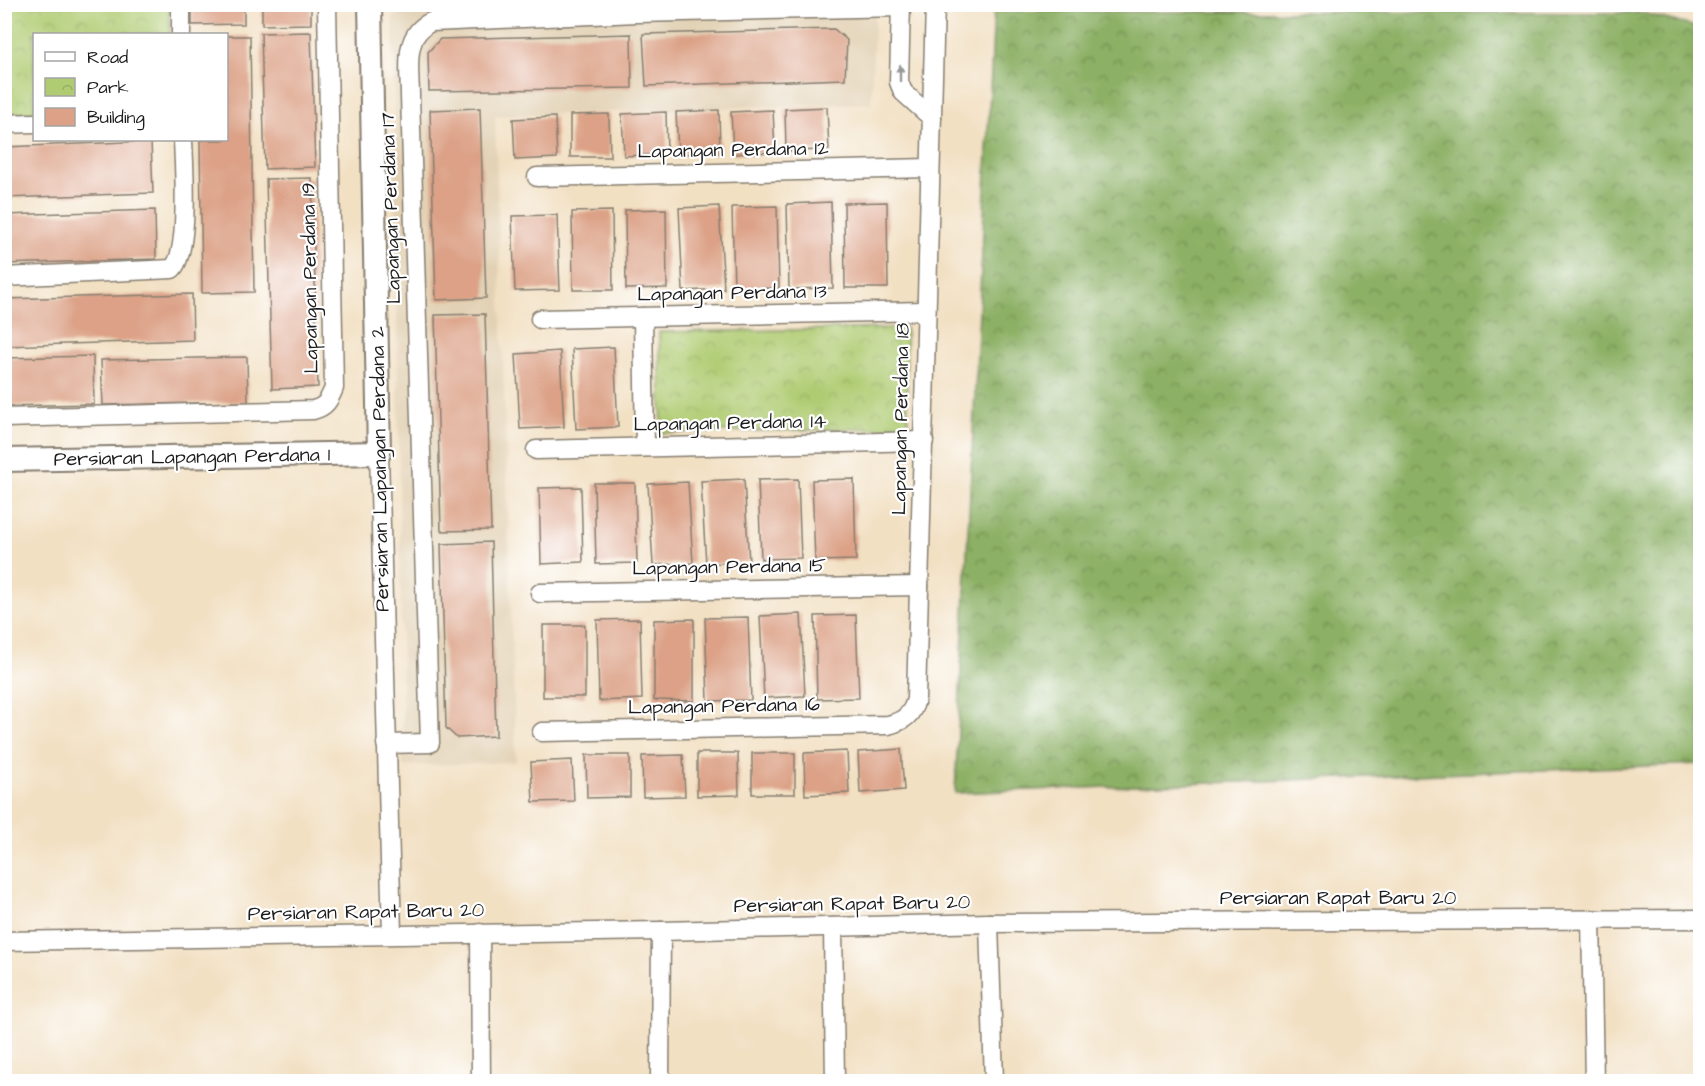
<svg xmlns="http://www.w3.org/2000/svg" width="1705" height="1086" viewBox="0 0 1705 1086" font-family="'Architects Daughter',sans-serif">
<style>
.built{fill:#e2d1b4}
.forest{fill:url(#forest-crowns);stroke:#546640;stroke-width:1.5}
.park{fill:url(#park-crowns);stroke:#667448;stroke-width:1.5}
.building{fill:#dca186}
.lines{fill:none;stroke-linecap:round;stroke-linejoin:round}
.minor-casing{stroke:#877e70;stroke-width:21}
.tertiary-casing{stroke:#877e70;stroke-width:26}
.minor{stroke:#fff;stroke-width:18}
.tertiary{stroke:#fff;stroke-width:22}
.oneway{fill:#999}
.labels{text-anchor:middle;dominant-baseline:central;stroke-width:4.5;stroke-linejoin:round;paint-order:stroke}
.street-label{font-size:20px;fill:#1c1c1c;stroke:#fff}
</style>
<defs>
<pattern id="forest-crowns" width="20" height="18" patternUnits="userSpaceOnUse" patternTransform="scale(1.5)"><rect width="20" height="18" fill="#8cb065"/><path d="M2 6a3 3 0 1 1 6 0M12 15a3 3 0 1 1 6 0" fill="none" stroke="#728e52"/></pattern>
<pattern id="park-crowns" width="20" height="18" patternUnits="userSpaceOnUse" patternTransform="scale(1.5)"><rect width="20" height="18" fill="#b0cc73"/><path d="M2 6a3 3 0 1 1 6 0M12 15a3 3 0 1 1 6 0" fill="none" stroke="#97af63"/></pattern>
</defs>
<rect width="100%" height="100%" fill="#fff"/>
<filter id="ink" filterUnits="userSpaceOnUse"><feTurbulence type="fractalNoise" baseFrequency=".0167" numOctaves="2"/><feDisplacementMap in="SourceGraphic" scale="12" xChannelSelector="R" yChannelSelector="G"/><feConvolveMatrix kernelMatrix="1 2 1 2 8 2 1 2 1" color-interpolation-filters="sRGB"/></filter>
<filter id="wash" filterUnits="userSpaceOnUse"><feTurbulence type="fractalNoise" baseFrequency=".008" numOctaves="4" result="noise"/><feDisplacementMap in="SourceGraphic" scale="24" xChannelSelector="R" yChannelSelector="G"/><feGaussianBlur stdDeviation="1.35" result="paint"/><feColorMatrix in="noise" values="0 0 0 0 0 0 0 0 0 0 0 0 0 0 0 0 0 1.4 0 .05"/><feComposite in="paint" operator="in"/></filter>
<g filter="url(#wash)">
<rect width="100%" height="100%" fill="#f2e0c3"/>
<!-- built -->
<path class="built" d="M405,4L875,5L871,103L495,116L516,762L403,766L393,19Z"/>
<!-- forest -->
<path class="forest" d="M994,11L1643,13L1700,28V764L955,793Z"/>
<!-- park -->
<g class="park">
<path d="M4,5H169L170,34H34V113H5Z"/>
<path d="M906,328L908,428L662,433L659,332Z"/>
</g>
<g id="blocks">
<!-- building -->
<g class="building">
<path d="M192,4H244V24L192,25Z"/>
<path d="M262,4H311V24L262,25Z"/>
<path d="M834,29L847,40L845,79L646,86L643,34Z"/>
<path d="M311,32L315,167L265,169L261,33Z"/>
<path d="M631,34L632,88L429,91L428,52L440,39Z"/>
<path d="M226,36H250L254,292L202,293L200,140H226Z"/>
<path d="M827,107L829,150L786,151L785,109Z"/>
<path d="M480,108L486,298L436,300L430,110Z"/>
<path d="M719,110L720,153L678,154L676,112Z"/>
<path d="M773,110L775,152L733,154L731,112Z"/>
<path d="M666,112L667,154L624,156L622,114Z"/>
<path d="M609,114L610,157H570V115Z"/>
<path d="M555,117L557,158L515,160L513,119Z"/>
<path d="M151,141L153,193L4,198V147Z"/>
<path d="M312,178L318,387L272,389L266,179Z"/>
<path d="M831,202L833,288L789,289L787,204Z"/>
<path d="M887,202L888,288H845L844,203Z"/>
<path d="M719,206L724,289L683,291L679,208Z"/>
<path d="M777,206L779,288L734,289L732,207Z"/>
<path d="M666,209L667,288L626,289L625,210Z"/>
<path d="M155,210L156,259L4,264V215Z"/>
<path d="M612,211L613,290H573L572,212Z"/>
<path d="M557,215L560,290L515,291L512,216Z"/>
<path d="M192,294L193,340L4,346V299Z"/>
<path d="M485,314L491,530L441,531L435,315Z"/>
<path d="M614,347L618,427L576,429L572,349Z"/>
<path d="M560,351L564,427L520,429L516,354Z"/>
<path d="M93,356L94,404L4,406V358Z"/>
<path d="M247,357L248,402L103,405L101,360Z"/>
<path d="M744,479L749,562L706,564L701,481Z"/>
<path d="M798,479L801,558L761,559L758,480Z"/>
<path d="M854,479L856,560L815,561L812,480Z"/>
<path d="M688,482L693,563L653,565L648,484Z"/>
<path d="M594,483H635L637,563L596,564Z"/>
<path d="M581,487L583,562L541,564L539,488Z"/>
<path d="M491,542L496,736L457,738L446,728L441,544Z"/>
<path d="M801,614L805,696L764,698L760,616Z"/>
<path d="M856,615L859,698L817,699L815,616Z"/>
<path d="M748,617L751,700L708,701L705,618Z"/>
<path d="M640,619L642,699L599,701L597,620Z"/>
<path d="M694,619V701L654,700V620Z"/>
<rect x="543" y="625" width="42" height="72"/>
<path d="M901,749L904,790L860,793L858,752Z"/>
<path d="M847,751L849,793L805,795L804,753Z"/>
<path d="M697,753H738L739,795L697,796Z"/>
<rect x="752" y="753" width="43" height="41"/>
<path d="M586,755H630V797L587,798Z"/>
<path d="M683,755L685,796L643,797L642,756Z"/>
<path d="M572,760L574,801L533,802L531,762Z"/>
</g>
</g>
</g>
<g filter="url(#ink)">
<use href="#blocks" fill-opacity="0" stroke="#877e70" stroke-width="1.5"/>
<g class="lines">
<defs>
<g id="minor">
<path d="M181,4V34"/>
<path d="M901,4L899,82L903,92L932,118"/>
<path d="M4,124L34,123"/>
<path d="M537,177L930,168"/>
<path d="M4,277L172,269C190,253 184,165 183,140"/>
<path d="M643,317L645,447"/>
<path d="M540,319L926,311"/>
<path d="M4,418L313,410C326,407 329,400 334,388L327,4"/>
<path d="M536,450L924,441"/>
<path d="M379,453L392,934"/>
<path d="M540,593L919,586"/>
<path d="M542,732L888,725C904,721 912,715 916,699L935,4"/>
<path d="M386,744L430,743L410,96C410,70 402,35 431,22L637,13L901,7"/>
<path d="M1591,919L1594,1082"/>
<path d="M989,923L994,1082"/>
<path d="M833,927L835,1082"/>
<path d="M480,933L481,1082"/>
<path d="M4,941L661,931L989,923L1700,919"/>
<path d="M660,1082L661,931"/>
</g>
<path id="tertiary" d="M4,460L379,453L370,4"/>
</defs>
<!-- minor casing -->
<use href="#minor" class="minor-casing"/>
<!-- tertiary casing -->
<use href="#tertiary" class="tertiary-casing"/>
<!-- minor -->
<use href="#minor" class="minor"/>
<!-- tertiary -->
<use href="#tertiary" class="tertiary"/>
</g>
<!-- one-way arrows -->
<defs><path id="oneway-solid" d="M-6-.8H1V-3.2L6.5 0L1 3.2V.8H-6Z" transform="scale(1.5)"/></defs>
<use class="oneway" href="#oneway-solid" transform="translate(900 73) rotate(-90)"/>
</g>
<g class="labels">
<!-- street labels -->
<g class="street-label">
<text transform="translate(733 150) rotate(-1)">Lapangan Perdana 12</text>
<text transform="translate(391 208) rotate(-92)">Lapangan Perdana 17</text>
<text transform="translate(310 278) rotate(-91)">Lapangan Perdana 19</text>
<text transform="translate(732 293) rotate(-1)">Lapangan Perdana 13</text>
<text transform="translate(901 419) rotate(-89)">Lapangan Perdana 18</text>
<text transform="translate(730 423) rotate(-1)">Lapangan Perdana 14</text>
<text transform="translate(192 457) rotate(-1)">Persiaran Lapangan Perdana 1</text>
<text transform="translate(380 469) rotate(-91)">Persiaran Lapangan Perdana 2</text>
<text transform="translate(729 567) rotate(-1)">Lapangan Perdana 15</text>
<text transform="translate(724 706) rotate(-1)">Lapangan Perdana 16</text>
<text x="1338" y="898">Persiaran Rapat Baru 20</text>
<text transform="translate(852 904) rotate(-1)">Persiaran Rapat Baru 20</text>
<text transform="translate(366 912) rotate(-1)">Persiaran Rapat Baru 20</text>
</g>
</g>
<!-- margin -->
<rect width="1705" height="1086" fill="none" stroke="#fff" stroke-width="24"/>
<!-- legend -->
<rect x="33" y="33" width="195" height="108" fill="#ffffff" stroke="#a4a4a4" stroke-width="1.5"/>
<rect x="45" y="52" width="30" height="9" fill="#ffffff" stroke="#a4a4a4" stroke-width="1.5"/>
<text x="87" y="63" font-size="18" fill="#1c1c1c">Road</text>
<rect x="45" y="78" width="30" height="18" fill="url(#park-crowns)" stroke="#a4a4a4" stroke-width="1.5"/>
<text x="87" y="93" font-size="18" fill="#1c1c1c">Park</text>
<rect x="45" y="108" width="30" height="18" fill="#dca186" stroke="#a4a4a4" stroke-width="1.5"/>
<text x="87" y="123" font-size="18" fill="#1c1c1c">Building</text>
</svg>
